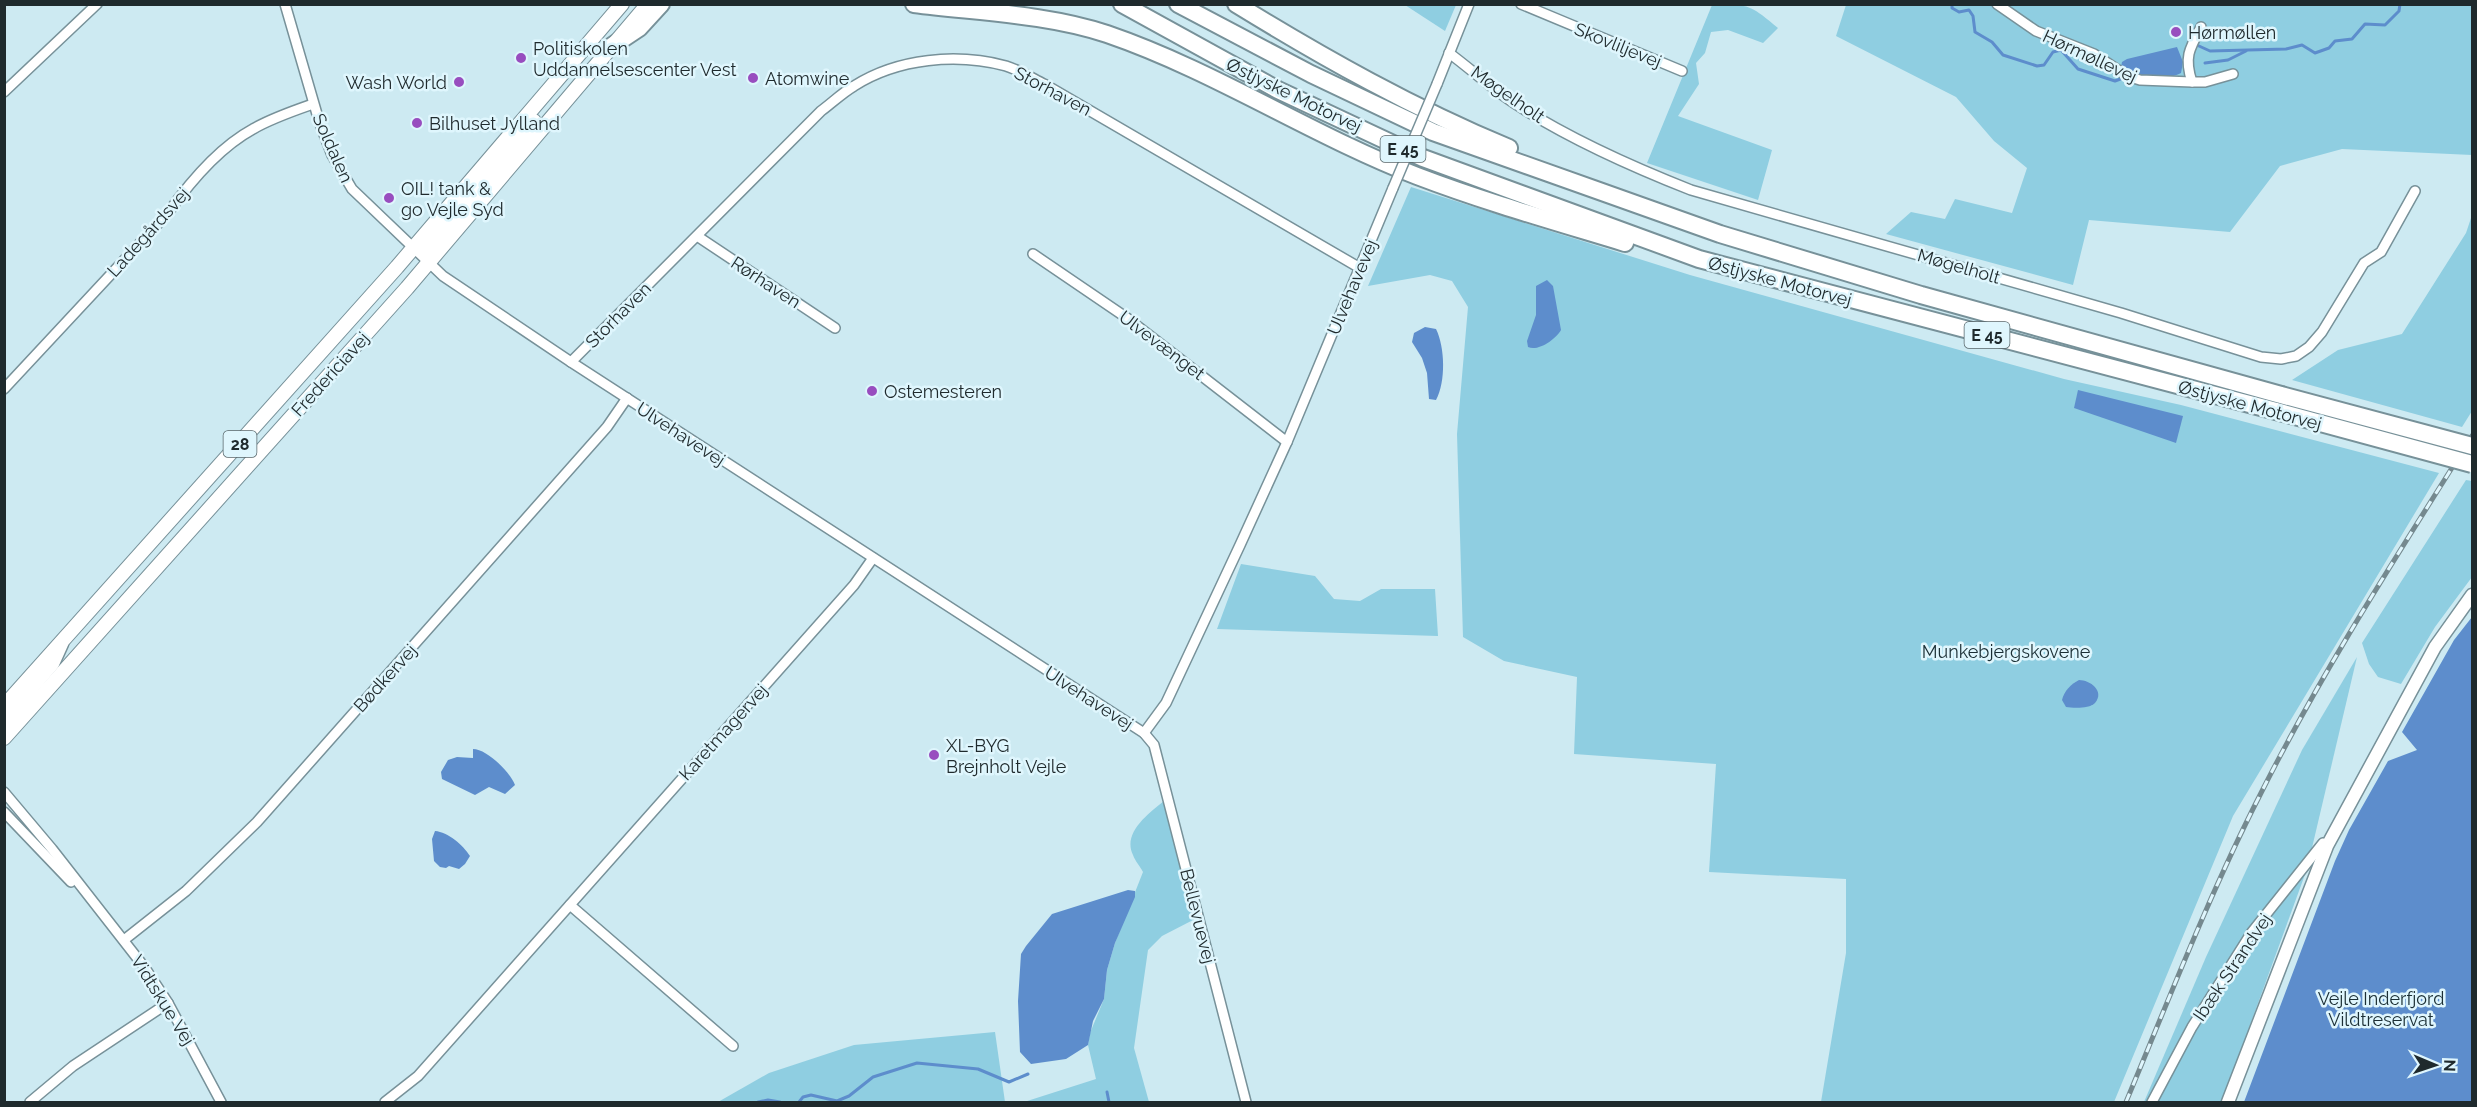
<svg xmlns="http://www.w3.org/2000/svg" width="2477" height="1107" viewBox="0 0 2477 1107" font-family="Raleway,sans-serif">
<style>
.green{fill:#8fcee1}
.water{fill:#5d8dcc}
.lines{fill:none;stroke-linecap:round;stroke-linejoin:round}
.stream{stroke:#5d8dcc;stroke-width:3}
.street-casing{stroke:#779199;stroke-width:12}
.secondary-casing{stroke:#779199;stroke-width:15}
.primary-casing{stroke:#779199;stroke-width:16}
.highway-casing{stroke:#779199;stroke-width:20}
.street{stroke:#fff;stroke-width:9}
.secondary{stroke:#fff;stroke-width:12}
.primary{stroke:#fff;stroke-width:14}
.highway{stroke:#fff;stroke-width:16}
.rail-casing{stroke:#75898f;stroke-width:5}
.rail{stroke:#dff6fd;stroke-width:3;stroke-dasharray:9;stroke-linecap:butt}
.street-bridge-casing{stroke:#779199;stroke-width:12;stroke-linecap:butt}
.highway-bridge-casing{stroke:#779199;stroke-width:20;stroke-linecap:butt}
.street-bridge{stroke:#fff;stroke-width:9}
.highway-bridge{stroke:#fff;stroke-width:16}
.poi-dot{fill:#984dbf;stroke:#dff6fd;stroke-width:2}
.labels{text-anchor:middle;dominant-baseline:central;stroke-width:5;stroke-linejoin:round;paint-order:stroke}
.shield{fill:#dff6fd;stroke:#59676b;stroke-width:1.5}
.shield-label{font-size:16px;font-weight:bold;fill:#1f2a2d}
.poi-label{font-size:18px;fill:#1f2a2d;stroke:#dff6fd;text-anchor:start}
.street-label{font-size:18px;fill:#1f2a2d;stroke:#dff6fd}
.park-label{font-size:18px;fill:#1b2f35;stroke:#dff6fd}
</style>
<rect width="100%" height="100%" fill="#cdeaf2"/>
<!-- green -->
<g class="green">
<path d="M1405,5H1456L1445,31Z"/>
<path d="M1712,5C1750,5 1748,3 1778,28L1763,43L1728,30L1711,32L1705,53L1696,63L1699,84L1678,116L1772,150L1758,200L1647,163Z"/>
<path d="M1846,5H2472V155L2342,149L2280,166L2230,232L2089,220L2073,285L1886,234L1911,212L1945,219L1955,199L2012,213L2027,168L1994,141L1956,97L1836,36Z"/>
<path d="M1411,187L1690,275L2064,379L2181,405L2439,473L2233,816L2114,1102H1821L1846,953V879L1709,872L1716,764L1574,754L1577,677L1504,661L1463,637L1457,434L1468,307L1452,281L1430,275L1368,286Z"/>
<path d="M2472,215V411L2462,427L2292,380L2338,350L2402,334L2466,233Z"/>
<path d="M2466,480L2472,481V577L2435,627L2401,684L2378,677L2369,664L2362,643Z"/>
<path d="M1241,564L1315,576L1334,599L1360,601L1381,589H1435L1438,636L1217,629Z"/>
<path d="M2357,657L2307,869L2222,1102H2144L2206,957L2302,750Z"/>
<path d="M1164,801L1195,919L1162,936L1148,950L1134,1048L1149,1102H1024L1096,1079L1088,1045L1090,1033L1104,999L1107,970L1115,943L1143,872C1140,866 1135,861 1133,855C1122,833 1149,813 1164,801Z"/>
<path d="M995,1032L1005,1102H718L769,1073L854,1045Z"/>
</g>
<!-- water -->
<g class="water">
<path d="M2177,47L2183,62L2181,73C2167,81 2134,78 2121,67L2122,62L2127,59Z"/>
<path d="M1547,280L1553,286L1561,330C1556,339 1538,352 1528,347L1527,341L1536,315V286Z"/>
<path d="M1425,327L1436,329C1445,347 1446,382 1436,400L1429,399L1427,373L1422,358L1412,342L1414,333Z"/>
<path d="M2078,390L2183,416L2176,443L2074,408Z"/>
<path d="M2472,617V1102H2244L2335,861L2349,830L2388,761L2417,750L2402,732L2454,640Z"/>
<path d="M2079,680C2090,680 2105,691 2095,703C2089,709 2073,708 2066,707L2062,700C2064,691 2071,684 2079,680Z"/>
<path d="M473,749C487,749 510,772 515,785L505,794L489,787L475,795L442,779L441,772L448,760L457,757L473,758Z"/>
<path d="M435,831C448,832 463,845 470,856L465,864L459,869L449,866L446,868L440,867L434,861L432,839Z"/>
<path d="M1128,890L1135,891V897L1115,943L1107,970L1104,999L1093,1021L1088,1045L1066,1059L1031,1064L1020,1052L1018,1001L1021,954L1026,946L1052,914Z"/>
</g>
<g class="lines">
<!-- stream -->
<g class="stream">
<path d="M1952,4V8L1959,12L1969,10L1973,16L1975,32L1992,42L2003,55L2037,66L2044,65L2053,52L2061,50L2078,69L2115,81L2123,78"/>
<path d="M2199,46L2210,51L2286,49L2302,45L2315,53L2329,48L2335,41L2352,39L2365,24L2385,25L2399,11L2400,4"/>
<path d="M2205,63L2228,60L2246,51"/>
<path d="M1107,1092L1109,1102"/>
<path d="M758,1102L768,1100L780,1102"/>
<path d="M799,1102L803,1097L811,1095L837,1101L849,1096L873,1077L917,1063L978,1069L1009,1082L1028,1074"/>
</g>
<defs>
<g id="street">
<path d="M285,4L319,121L332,155L352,189L443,276L571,362L1144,733L1154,745L1246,1102"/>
<path d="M1521,4L1682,71"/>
<path d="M1997,4L2036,31L2094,54L2127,76L2140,80L2192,82H2205L2233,74"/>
<path d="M1449,53C1471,69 1492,89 1514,103C1569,139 1630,166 1691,190L2121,313L2261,357L2281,359L2296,356L2309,347L2322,332L2364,263L2381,252L2415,191"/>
<path d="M2192,82C2184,58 2189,49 2201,27"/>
<path d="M1437,84L1469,4"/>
<path d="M4,92L97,4"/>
<path d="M697,236L835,328"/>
<path d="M1033,254L1127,318L1287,442"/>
<path d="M571,362L821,111C832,103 842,93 854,86C898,58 957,53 1006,66C1019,70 1032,78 1044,84L1360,268"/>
<path d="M4,389L168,213C190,182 220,147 253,129C272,118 293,111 313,104"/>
<path d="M1144,733L1166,703L1240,545L1287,442L1393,188"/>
<path d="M4,792L52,849L145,968L168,1003L221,1102"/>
<path d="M4,812L71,882"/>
<path d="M570,905L733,1046"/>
<path d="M124,940L186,891L257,822L607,427L627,398"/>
<path d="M30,1102L73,1066L168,1003"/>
<path d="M385,1102L418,1076L854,585L873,558"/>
<path d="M2152,1102L2192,1027L2252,932L2323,843L2327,846"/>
</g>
<g id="secondary">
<path d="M4,721L53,664L62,644"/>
<path d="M2228,1102L2327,846L2435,647L2472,595"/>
</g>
<g id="primary">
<path d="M428,263L427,248L534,121"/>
<path d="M4,706L397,267L622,4"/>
<path d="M4,738L407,288L648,4"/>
</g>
<g id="highway">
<path d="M914,4C976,12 1048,14 1107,34C1215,71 1311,135 1417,176C1485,202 1556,222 1625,243"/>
<path d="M1122,4L1278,90L1423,158L1699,259L2276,411"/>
<path d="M1178,4L1311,74L1433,132L1602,192L1720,234L1921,295L2281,395"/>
<path d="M1236,4C1324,58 1413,108 1509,148"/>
<path d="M612,46L639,28L661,4"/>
</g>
</defs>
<!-- street casing -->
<use href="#street" class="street-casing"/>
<!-- secondary casing -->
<use href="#secondary" class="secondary-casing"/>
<!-- primary casing -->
<use href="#primary" class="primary-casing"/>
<!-- highway casing -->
<use href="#highway" class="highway-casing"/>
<!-- street -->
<use href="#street" class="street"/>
<!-- secondary -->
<use href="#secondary" class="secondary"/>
<!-- primary -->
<use href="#primary" class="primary"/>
<!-- highway -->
<use href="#highway" class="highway"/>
<defs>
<path id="rail" d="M2126,1102C2169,999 2209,895 2260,795C2322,671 2398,554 2472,436"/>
</defs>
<!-- rail casing -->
<use href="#rail" class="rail-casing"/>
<!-- rail -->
<use href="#rail" class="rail"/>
<defs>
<path id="street-bridge" d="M1393,188L1437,84"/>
<g id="highway-bridge">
<path d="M2281,395L2472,446"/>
<path d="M2276,411L2472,464"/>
</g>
</defs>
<!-- street-bridge casing -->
<use href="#street-bridge" class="street-bridge-casing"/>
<!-- highway-bridge casing -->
<use href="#highway-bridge" class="highway-bridge-casing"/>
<!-- street-bridge -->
<use href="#street-bridge" class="street-bridge"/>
<!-- highway-bridge -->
<use href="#highway-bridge" class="highway-bridge"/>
</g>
<!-- markers -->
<g class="poi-dot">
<circle cx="2176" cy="32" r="6"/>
<circle cx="521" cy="58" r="6"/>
<circle cx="753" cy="78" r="6"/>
<circle cx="459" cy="82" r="6"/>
<circle cx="417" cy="123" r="6"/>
<circle cx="389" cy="198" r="6"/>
<circle cx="872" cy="391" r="6"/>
<circle cx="934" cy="755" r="6"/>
</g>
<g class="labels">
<!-- shield labels -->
<g class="shield">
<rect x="1380.5" y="136" width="45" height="26" rx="4.5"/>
<rect x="1964.5" y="322" width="45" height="26" rx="4.5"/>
<rect x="223.5" y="431" width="33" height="26" rx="4.5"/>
</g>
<g class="shield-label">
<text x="1403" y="149">E 45</text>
<text x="1987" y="335">E 45</text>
<text x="240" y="444">28</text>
</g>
<!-- poi labels -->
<g class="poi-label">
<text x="2188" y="32">Hørmøllen</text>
<text x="533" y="48">Politiskolen<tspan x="533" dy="21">Uddannelsescenter Vest</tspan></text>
<text x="765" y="78">Atomwine</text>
<text x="447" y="82" text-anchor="end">Wash World</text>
<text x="429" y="123">Bilhuset Jylland</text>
<text x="401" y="188">OIL! tank &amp;<tspan x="401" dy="21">go Vejle Syd</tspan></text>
<text x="884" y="391">Ostemesteren</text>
<text x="946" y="745">XL-BYG<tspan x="946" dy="21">Brejnholt Vejle</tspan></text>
</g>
<!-- street labels -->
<g class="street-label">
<text transform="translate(1618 45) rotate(22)">Skovliljevej</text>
<text transform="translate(2090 56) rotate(25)">Hørmøllevej</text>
<text transform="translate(1053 91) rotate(28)">Storhaven</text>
<text transform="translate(1508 94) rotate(35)">Møgelholt</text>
<text transform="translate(1294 95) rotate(26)">Østjyske Motorvej</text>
<text transform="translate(333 148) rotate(66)">Soldalen</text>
<text transform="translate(148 232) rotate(-48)">Ladegårdsvej</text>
<text transform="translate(1959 266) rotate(16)">Møgelholt</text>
<text transform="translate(1780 281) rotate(15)">Østjyske Motorvej</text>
<text transform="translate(766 282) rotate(33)">Rørhaven</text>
<text transform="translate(1352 287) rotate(-67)">Ulvehavevej</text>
<text transform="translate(618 315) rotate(-45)">Storhaven</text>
<text transform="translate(1162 345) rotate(37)">Ulvevænget</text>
<text transform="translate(330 374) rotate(-48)">Fredericiavej</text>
<text transform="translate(2250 405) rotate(15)">Østjyske Motorvej</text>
<text transform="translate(681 434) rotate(33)">Ulvehavevej</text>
<text transform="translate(385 678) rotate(-48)">Bødkervej</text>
<text transform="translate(1089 698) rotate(33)">Ulvehavevej</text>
<text transform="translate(723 732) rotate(-48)">Karetmagervej</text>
<text transform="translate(1198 916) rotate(76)">Bellevuevej</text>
<text transform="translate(2232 967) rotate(-56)">Ibæk Strandvej</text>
<text transform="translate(163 1000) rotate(58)">Vidtskue Vej</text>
</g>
<!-- park labels -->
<g class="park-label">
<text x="2006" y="651">Munkebjergskovene</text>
<text x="2381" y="998">Vejle Inderfjord<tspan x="2381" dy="21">Vildtreservat</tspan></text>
</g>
</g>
<!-- border -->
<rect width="2477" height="1107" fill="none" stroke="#1f2a2d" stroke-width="12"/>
<!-- north arrow -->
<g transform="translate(2435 1065) rotate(92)" stroke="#dff6fd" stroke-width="4.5" paint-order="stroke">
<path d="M0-4.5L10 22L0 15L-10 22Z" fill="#1f2a2d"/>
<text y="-9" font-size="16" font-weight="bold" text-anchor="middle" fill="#1f2a2d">N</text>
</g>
</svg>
